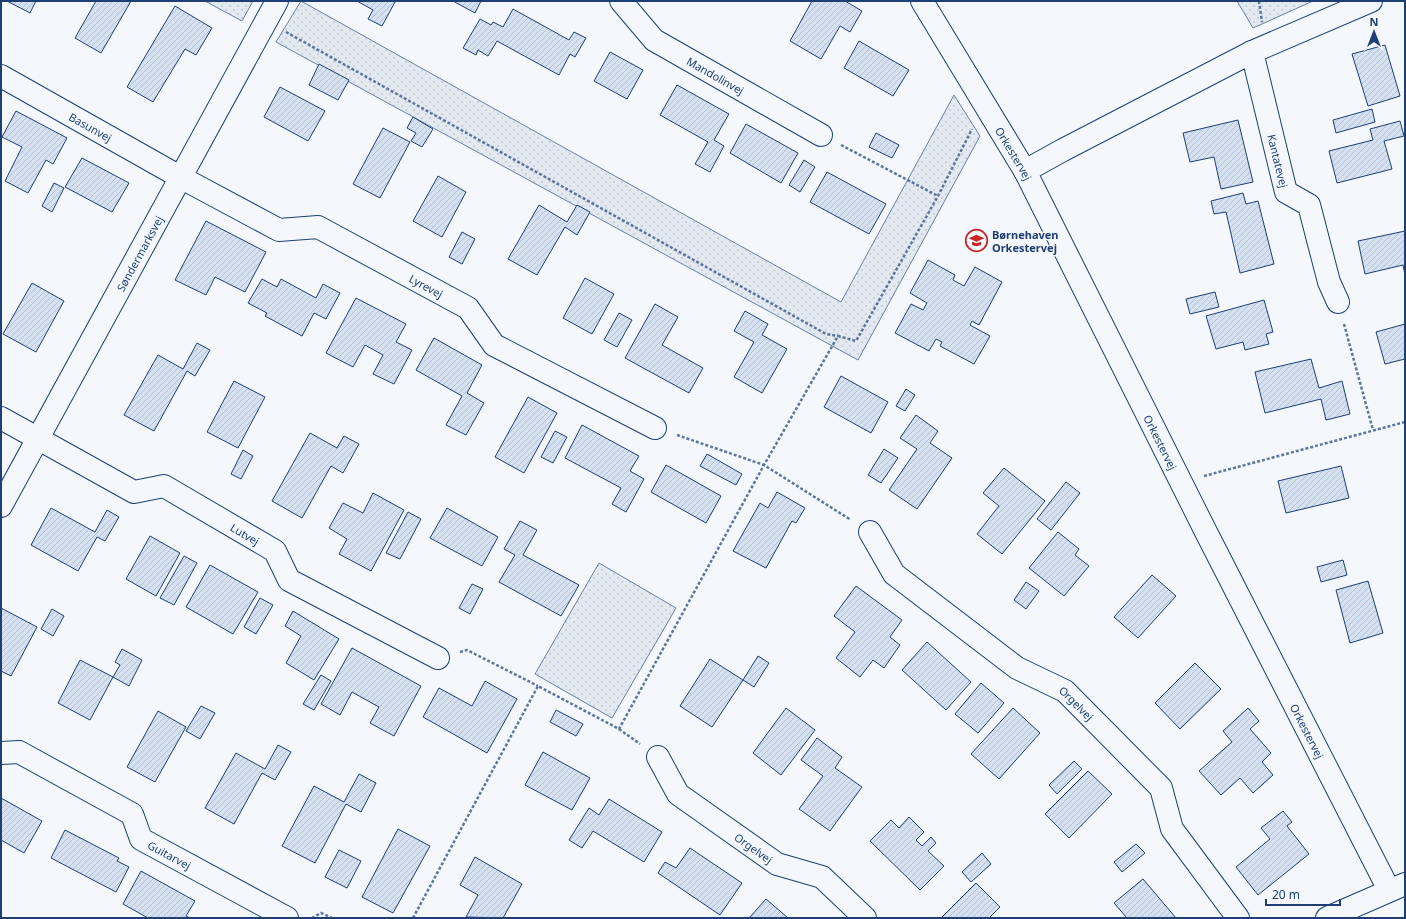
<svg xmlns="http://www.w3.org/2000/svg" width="1406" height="919" viewBox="0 0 1406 919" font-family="'Noto Sans',sans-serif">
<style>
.grass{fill:url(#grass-dots);stroke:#687fa3}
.building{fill:url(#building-hatch);stroke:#1d3f73}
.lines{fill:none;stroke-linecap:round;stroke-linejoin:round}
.street-casing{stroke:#1d3f73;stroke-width:24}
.path{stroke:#5e769c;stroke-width:2.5;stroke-dasharray:3 2;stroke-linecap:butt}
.street{stroke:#f4f7fb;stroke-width:22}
.labels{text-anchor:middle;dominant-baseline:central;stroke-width:3;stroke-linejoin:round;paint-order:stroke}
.street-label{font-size:11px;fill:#1d3f73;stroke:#f4f7fb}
.poi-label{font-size:11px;font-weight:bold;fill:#1d3f73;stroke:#f4f7fb;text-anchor:start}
</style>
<defs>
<pattern id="grass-dots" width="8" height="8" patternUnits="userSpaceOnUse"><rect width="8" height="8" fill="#e3e9f0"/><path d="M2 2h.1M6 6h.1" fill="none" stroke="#c2c9d1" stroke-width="1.8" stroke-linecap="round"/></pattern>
<pattern id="building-hatch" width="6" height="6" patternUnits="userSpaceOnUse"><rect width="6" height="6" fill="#d5e0f0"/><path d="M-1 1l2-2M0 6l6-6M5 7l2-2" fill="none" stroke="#b6c1d1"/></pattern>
</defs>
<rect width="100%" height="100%" fill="#f4f7fb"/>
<!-- grass -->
<g class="grass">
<path d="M205,1H253L242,21Z"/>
<path d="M301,1L841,302L954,95L980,136L858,360L276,42Z"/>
<path d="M1237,1H1313L1253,28Z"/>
<path d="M599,563L676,608L612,718L535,674Z"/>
</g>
<!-- building -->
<g class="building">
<path d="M7,1H36L30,13Z"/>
<path d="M96,1H131L101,53L75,38Z"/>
<path d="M357,1H393L395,2L382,26L368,19L373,10Z"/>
<path d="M453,1H481L475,13Z"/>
<path d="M812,1H845L862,11L850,32L840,26L821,59L790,41Z"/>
<path d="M175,6L212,28L196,55L185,49L153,102L127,87Z"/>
<path d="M513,9L569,40L574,32L586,38L575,57L570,54L559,75L497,41L488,56L478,50L476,55L463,48L480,19L491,25L493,22L503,27Z"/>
<path d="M859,41L909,70L893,96L844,68Z"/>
<path d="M1385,45L1400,96L1368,106L1352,54Z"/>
<path d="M610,52L643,70L627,99L594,81Z"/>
<path d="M319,64L349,80L338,100L309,85Z"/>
<path d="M677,85L729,114L714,140L724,146L710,172L695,164L708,142L660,115Z"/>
<path d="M280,87L325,111L308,141L264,117Z"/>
<path d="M1372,109L1375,122L1336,133L1333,120Z"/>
<path d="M16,111L67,138L53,164L46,160L28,193L5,181L22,147L2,137Z"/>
<path d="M413,117L433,129L422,147L411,141L416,133L407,128Z"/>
<path d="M1238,120L1253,182L1221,189L1214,157L1190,162L1183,133Z"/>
<path d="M1400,121L1404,136L1384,141L1392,169L1337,183L1329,151L1373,140L1370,129Z"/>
<path d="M746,124L798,153L781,183L730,153Z"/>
<path d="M383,128L410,142L380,198L353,184Z"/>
<path d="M876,133L899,145L892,158L869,147Z"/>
<path d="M82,158L129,183L112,212L65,187Z"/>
<path d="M804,160L815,167L800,192L789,185Z"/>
<path d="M827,172L886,204L869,234L810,202Z"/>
<path d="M438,176L466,192L442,237L413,221Z"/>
<path d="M54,183L64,188L52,212L42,206Z"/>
<path d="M1243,193L1246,204L1258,201L1274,264L1240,273L1226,212L1214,214L1211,201Z"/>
<path d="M539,205L567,222L577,205L590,212L577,235L565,227L537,275L508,259Z"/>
<path d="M206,221L266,252L245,292L215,277L206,295L175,280Z"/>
<path d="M1405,231V275L1403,265L1365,274L1358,241Z"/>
<path d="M462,232L475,239L462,264L449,257Z"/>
<path d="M928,260L955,275L953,280L964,286L975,267L1002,282L979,325L972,321L970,325L990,336L974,364L940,346L942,342L936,339L929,351L895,333L911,304L923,310L927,303L910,293Z"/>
<path d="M585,278L614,294L592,334L563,318Z"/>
<path d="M262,279L277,287L281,279L316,298L323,284L340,293L326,319L314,313L302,336L265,316L267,313L248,303Z"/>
<path d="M32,283L64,301L36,352L3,334Z"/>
<path d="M1215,292L1219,307L1190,314L1186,299Z"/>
<path d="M356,298L406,324L396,342L412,350L394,384L373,374L383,355L365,345L353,367L326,353Z"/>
<path d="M1264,300L1273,332L1266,334L1269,344L1245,350L1243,342L1216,349L1206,316Z"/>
<path d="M655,304L678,317L662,345L703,368L689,393L625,358Z"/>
<path d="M745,311L768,324L762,335L787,349L762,393L734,377L754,342L734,331Z"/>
<path d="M619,313L632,320L617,347L604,340Z"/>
<path d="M1405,324V359L1385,364L1376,332Z"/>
<path d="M434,338L482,365L467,393L484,403L466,435L446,425L462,396L416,370Z"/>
<path d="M197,343L210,350L195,376L187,371L154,431L124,415L158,355L183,369Z"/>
<path d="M1311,359L1319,388L1342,381L1350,414L1326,420L1321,399L1265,413L1255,372Z"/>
<path d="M841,376L888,402L871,433L824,407Z"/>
<path d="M234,381L265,397L238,448L207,432Z"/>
<path d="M906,389L915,395L905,411L896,406Z"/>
<path d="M528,397L557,413L524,473L495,457Z"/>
<path d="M916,415L938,431L930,443L952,458L917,509L889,490L917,449L900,438Z"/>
<path d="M582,425L639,456L630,471L644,479L626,512L612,504L621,488L565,458Z"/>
<path d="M555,431L567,437L553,463L541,457Z"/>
<path d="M310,433L337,448L344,436L359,444L343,473L331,466L302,518L272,501Z"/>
<path d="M884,449L898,458L881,483L868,475Z"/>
<path d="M243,450L253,456L241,479L231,474Z"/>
<path d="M707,454L742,474L736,485L700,466Z"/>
<path d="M666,465L721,496L706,523L651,492Z"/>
<path d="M1341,466L1349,498L1286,513L1278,481Z"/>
<path d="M1004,468L1045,501L1002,554L977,534L999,506L983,493Z"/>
<path d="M1066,482L1080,493L1051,530L1037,519Z"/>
<path d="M777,492L805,508L796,523L792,521L766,568L733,551L760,503L768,508Z"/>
<path d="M373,493L404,510L371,571L339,554L347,539L329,528L343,503L363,513Z"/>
<path d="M51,508L95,532L107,510L119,517L105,541L97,537L78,571L31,545Z"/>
<path d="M447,508L498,537L482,566L430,538Z"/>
<path d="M408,512L421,519L400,559L386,553Z"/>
<path d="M520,521L537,530L523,555L579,585L561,616L499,582L515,555L504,549Z"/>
<path d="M1058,532L1079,549L1075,555L1089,566L1064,596L1029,568Z"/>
<path d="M150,536L180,553L156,596L126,579Z"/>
<path d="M184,556L197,563L174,605L160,598Z"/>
<path d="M1343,560L1347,575L1321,582L1317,567Z"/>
<path d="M210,565L258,592L233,634L186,607Z"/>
<path d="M1152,575L1176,596L1138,638L1114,617Z"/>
<path d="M1368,581L1383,633L1350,643L1336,590Z"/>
<path d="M1026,582L1039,591L1026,609L1014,600Z"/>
<path d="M472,584L483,589L470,614L459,608Z"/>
<path d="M856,586L902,620L890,637L900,645L884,668L873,660L860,677L836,658L855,632L834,616Z"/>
<path d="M260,598L273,605L256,634L244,627Z"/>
<path d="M1,608L37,627L11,676L1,671Z"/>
<path d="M52,609L64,616L53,636L41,629Z"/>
<path d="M293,611L339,639L314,680L286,663L301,636L285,626Z"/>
<path d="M927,642L971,682L946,710L902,670Z"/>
<path d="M352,648L421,686L394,736L370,723L379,707L352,692L340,715L321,704Z"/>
<path d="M122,649L142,660L129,686L113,677L120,665L115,662Z"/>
<path d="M758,656L769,663L754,687L743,680Z"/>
<path d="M710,659L743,680L712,727L680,706Z"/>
<path d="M80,660L113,677L90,720L58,703Z"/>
<path d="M1195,663L1221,689L1180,729L1155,703Z"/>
<path d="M321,675L331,681L314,710L303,704Z"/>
<path d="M485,681L517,699L487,753L423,717L439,688L472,706Z"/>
<path d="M981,683L1004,703L978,733L955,714Z"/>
<path d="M201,706L215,713L200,739L186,731Z"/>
<path d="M786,708L815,730L781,775L753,753Z"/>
<path d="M1013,708L1040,733L999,779L971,754Z"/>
<path d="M1248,708L1259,721L1250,729L1271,753L1262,762L1273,775L1253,793L1240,778L1221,795L1199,771L1232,742L1223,731Z"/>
<path d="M556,710L583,724L576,736L550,722Z"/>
<path d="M158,711L186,727L155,782L127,767Z"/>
<path d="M817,738L842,757L835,768L862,787L830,831L799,809L823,776L801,760Z"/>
<path d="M278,745L291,752L275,780L262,773L234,824L205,808L236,753L265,769Z"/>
<path d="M543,752L590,778L572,810L525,785Z"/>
<path d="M1074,761L1082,769L1057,794L1049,785Z"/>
<path d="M1088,771L1112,794L1069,838L1045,814Z"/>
<path d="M359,774L376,783L361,812L346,804L315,863L282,846L314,786L344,802Z"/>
<path d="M1,798L42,821L24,853L1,840Z"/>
<path d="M609,799L662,832L644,862L593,831L582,848L569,840L589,808L599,815Z"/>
<path d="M1283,811L1292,822L1287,826L1309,854L1258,895L1236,867L1270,839L1261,828Z"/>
<path d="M909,817L924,832L916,840L922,846L931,837L936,843L928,851L944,866L920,890L870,841L891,820L899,828Z"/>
<path d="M398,829L430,846L393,913L362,897Z"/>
<path d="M65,830L119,858L117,861L129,867L116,892L51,858Z"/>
<path d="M1136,844L1145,853L1122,872L1114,862Z"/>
<path d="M690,848L742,883L720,915L658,873L665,862L676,868Z"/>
<path d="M339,850L361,861L347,888L325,877Z"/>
<path d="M982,853L991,864L971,882L962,872Z"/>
<path d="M475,857L522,884L503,918L466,917L478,895L460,885Z"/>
<path d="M141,871L195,901L186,916L190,918H148L123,904Z"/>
<path d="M1143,879L1176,918H1127L1114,903Z"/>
<path d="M976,883L1000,907L989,918H941Z"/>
<path d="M766,899L788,918H749Z"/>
</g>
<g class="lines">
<defs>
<g id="street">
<path id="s1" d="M621,1L654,40L821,135"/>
<path id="s2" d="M922,1L1025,171L1205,530L1389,890"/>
<path id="s3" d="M1252,52L1286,192L1309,205L1329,282L1338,302"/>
<path id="s4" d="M1,76L180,177L279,230L318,227L468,308L494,345L655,428"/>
<path d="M1025,171L1063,150L1252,52L1371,1"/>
<path id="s5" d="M1,418L134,492L164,486L275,551L289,580L438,658"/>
<path id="s6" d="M1,506L277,1"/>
<path id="s7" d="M870,532L894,574L1017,668L1065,691L1161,788L1172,829L1238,918"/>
<path id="s8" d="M1,753L19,752L132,814L141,839L287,918"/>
<path id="s9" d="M658,757L678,794L777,864L822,877L865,918"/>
<path d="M1327,918L1405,884"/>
</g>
</defs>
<!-- street casing -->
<use href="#street" class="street-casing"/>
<!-- path -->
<g class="path">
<path d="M1259,1L1262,22"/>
<path d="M286,32L826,334L838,336"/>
<path d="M841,145L938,196"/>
<path d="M1344,324L1373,430"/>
<path d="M677,435L764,465L851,520"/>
<path d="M1204,476L1405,422"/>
<path d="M460,652L467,650L538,686"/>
<path d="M619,729L640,744"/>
<path d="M312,918L321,913L332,918"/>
<path d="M413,918L538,686L619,729L764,465L838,336L856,341L938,196L972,129"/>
</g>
<!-- street -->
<use href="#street" class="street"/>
</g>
<!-- icons -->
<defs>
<symbol id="school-ring" viewBox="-11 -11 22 22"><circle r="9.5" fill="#f4f7fb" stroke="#c62828" stroke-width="1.5"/><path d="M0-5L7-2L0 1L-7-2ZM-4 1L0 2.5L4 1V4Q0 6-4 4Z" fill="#c62828"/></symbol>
</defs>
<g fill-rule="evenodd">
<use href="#school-ring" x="964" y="228" width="25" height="25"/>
</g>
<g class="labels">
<!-- street labels -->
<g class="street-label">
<text stroke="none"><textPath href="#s1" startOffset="122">Mandolinvej</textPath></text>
<text stroke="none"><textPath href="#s4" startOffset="103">Basunvej</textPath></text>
<text stroke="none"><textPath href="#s2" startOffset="178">Orkestervej</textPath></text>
<text stroke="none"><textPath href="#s3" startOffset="112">Kantatevej</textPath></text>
<text stroke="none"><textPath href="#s6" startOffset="288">Søndermarksvej</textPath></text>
<text stroke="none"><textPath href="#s4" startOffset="480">Lyrevej</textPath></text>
<text stroke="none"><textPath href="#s2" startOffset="502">Orkestervej</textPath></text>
<text stroke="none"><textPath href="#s5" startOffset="277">Lutvej</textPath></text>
<text stroke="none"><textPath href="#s7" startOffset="273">Orgelvej</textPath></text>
<text stroke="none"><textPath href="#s2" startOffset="826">Orkestervej</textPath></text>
<text stroke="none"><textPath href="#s9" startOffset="135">Orgelvej</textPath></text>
<text stroke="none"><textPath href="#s8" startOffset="206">Guitarvej</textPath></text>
</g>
<!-- poi labels -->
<g class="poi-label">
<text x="992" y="234">Børnehaven<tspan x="992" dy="13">Orkestervej</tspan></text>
</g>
</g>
<!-- border -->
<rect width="1406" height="919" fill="none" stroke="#1d3f73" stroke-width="4"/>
<!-- north arrow -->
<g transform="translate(1374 32)" stroke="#f4f7fb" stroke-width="3" paint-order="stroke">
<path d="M0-3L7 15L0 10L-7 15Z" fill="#1d3f73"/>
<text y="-6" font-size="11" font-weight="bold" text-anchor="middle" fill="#1d3f73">N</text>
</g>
<!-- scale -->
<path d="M1266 899v6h74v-6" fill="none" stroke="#1d3f73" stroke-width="2"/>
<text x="1272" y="899" font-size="12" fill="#1d3f73" stroke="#f4f7fb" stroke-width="3" paint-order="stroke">20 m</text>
</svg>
